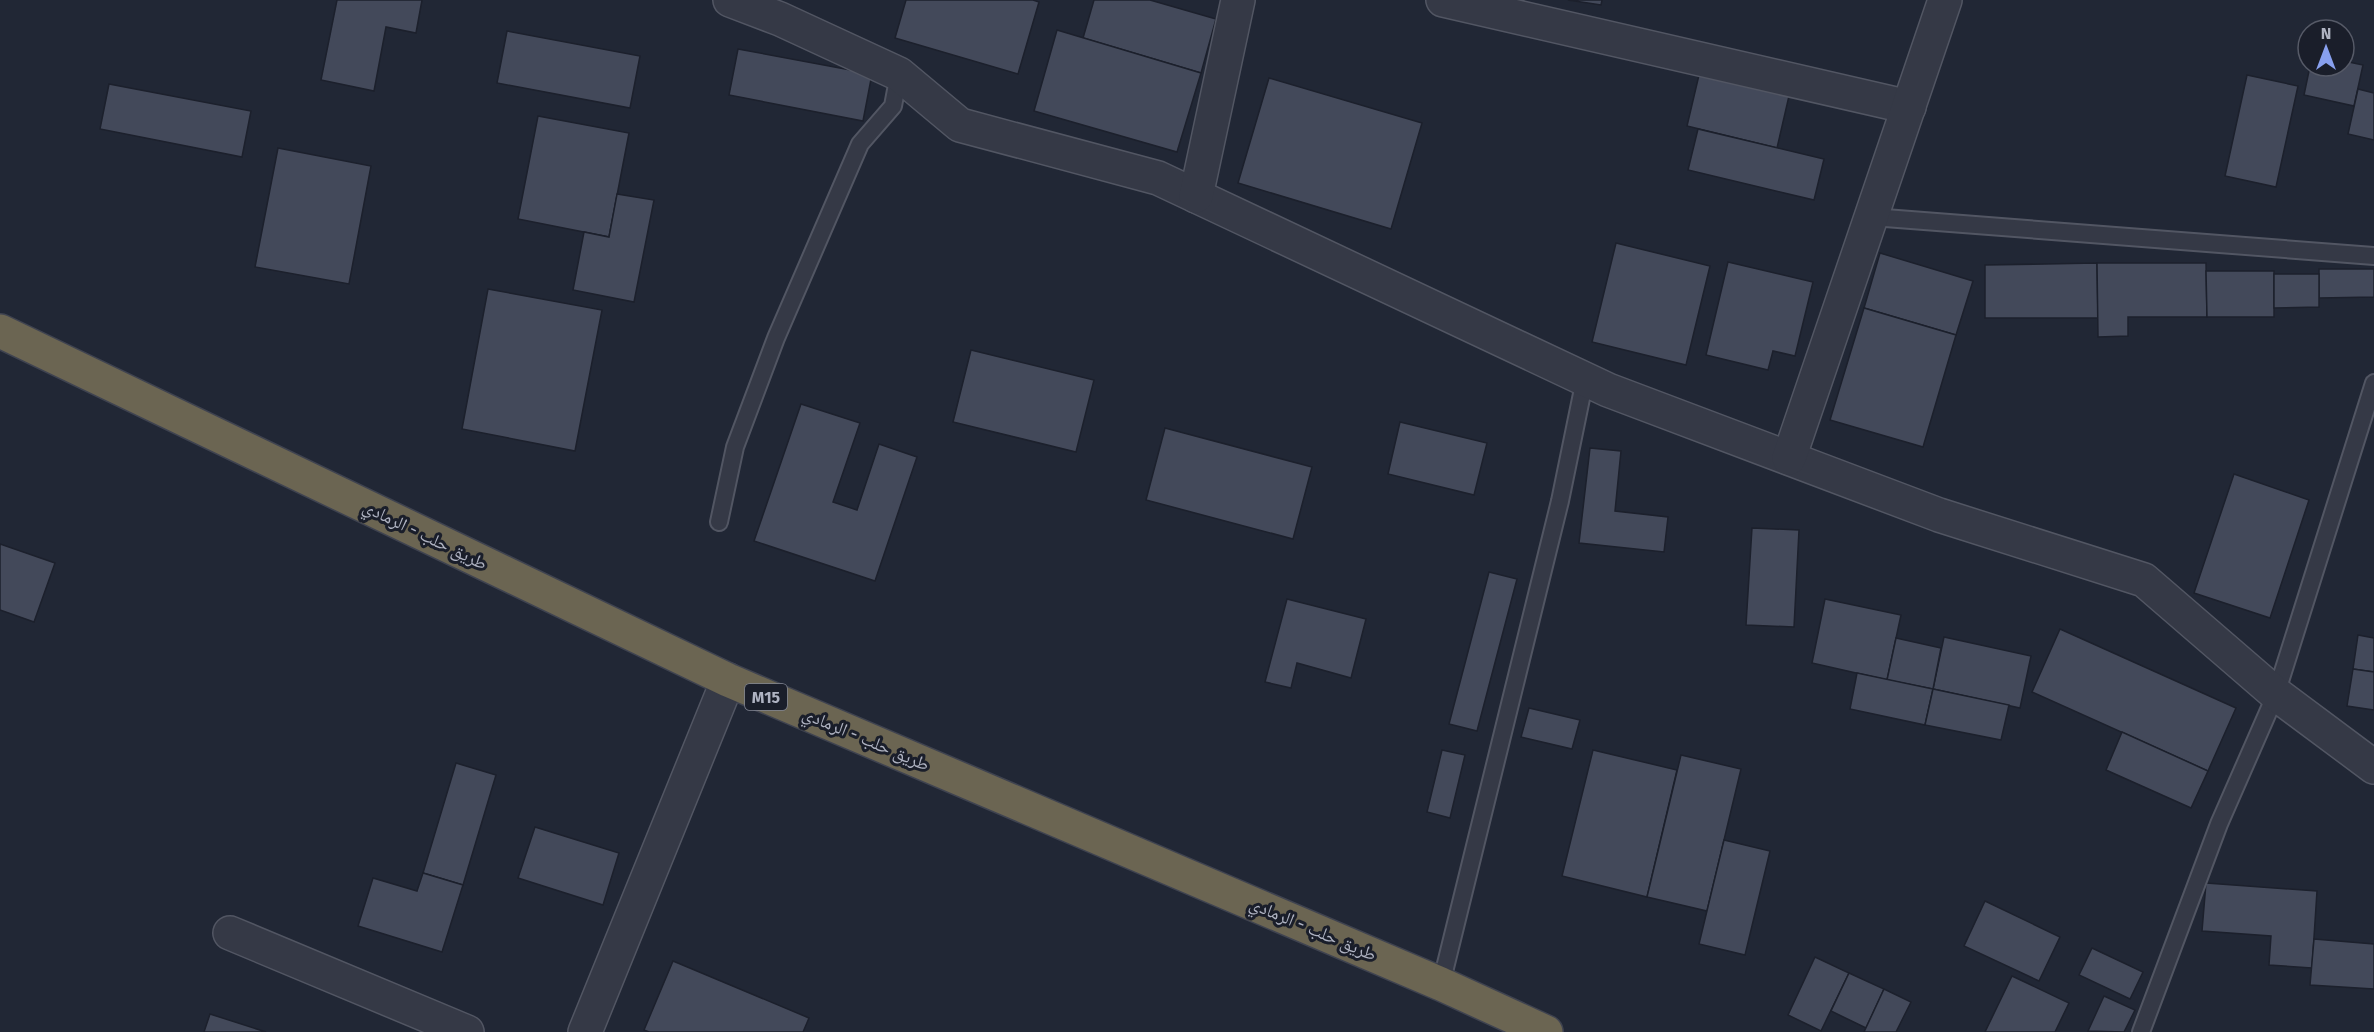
<svg xmlns="http://www.w3.org/2000/svg" width="2374" height="1032" viewBox="0 0 2374 1032" font-family="'Fira Sans','Noto Naskh Arabic',sans-serif">
  <style>
    .building { fill: #43495a; stroke: #1c202c; stroke-width: 1.5 }
    .lines { fill: none; stroke-linecap: round; stroke-linejoin: round }
    .lane-casing { stroke: #525663; stroke-width: 20 }
    .street-casing { stroke: #525663; stroke-width: 36 }
    .highway-casing { stroke: #3f4350; stroke-width: 36 }
    .lane { stroke: #353946; stroke-width: 16 }
    .street { stroke: #353946; stroke-width: 33 }
    .highway { stroke: #6b6552; stroke-width: 33 }
    .labels { text-anchor: middle; stroke-width: 6; stroke-linejoin: round; paint-order: stroke }
    .shield { fill: #1a1e2a; stroke: #828694; stroke-width: 1.5 }
    .shield-label { font-size: 16px; font-weight: bold; fill: #afb3c2 }
    .street-label { font-size: 18px; fill: #afb3c2; stroke: #1a1e2a }
  </style>
  <rect width="100%" height="100%" fill="#212735"/>
  <g class="building">
    <path d="M337,0H422L416,33L386,27L374,91L321,80Z"/>
    <path d="M906,0H1033L1039,2L1018,74L895,38Z"/>
    <path d="M1094,0H1150L1216,19L1201,73L1083,38Z"/>
    <path d="M1568,0H1602L1601,5Z"/>
    <path d="M1057,30L1201,73L1177,152L1034,111Z"/>
    <path d="M507,31L640,56L630,108L497,83Z"/>
    <path d="M738,49L872,74L863,121L729,95Z"/>
    <path d="M2344,61L2363,65L2354,106L2304,95L2310,66H2344Z"/>
    <path d="M1699,75L1789,96L1777,148L1687,126Z"/>
    <path d="M2247,75L2298,86L2276,187L2225,176Z"/>
    <path d="M1269,78L1422,123L1391,229L1238,183Z"/>
    <path d="M109,84L251,111L242,157L100,129Z"/>
    <path d="M2358,89L2374,93V140L2348,134Z"/>
    <path d="M538,116L629,133L609,237L518,219Z"/>
    <path d="M1698,129L1824,159L1814,200L1688,170Z"/>
    <path d="M278,148L371,166L349,284L255,267Z"/>
    <path d="M617,194L654,200L634,302L573,290L584,232L609,237Z"/>
    <path d="M1616,243L1710,266L1686,365L1592,342Z"/>
    <path d="M1880,253L1973,281L1956,335L1864,308Z"/>
    <path d="M1728,262L1813,282L1795,356L1773,351L1768,370L1706,355Z"/>
    <path d="M2097,263L2098,318H1985V265Z"/>
    <path d="M2097,263H2206L2207,317H2128V336L2098,337Z"/>
    <path d="M2319,269H2374V297L2319,298Z"/>
    <path d="M2206,271H2274V317H2207Z"/>
    <path d="M2274,274H2319V307L2274,308Z"/>
    <path d="M488,289L602,310L575,451L462,429Z"/>
    <path d="M1864,308L1956,335L1923,447L1830,420Z"/>
    <path d="M971,350L1094,380L1076,452L953,422Z"/>
    <path d="M801,404L860,423L833,502L857,510L879,444L917,457L875,581L754,541Z"/>
    <path d="M1400,422L1487,443L1474,495L1388,474Z"/>
    <path d="M1165,428L1312,467L1293,539L1146,500Z"/>
    <path d="M1590,448L1621,451L1615,511L1668,517L1664,552L1579,543Z"/>
    <path d="M2234,474L2309,500L2270,618L2194,593Z"/>
    <path d="M1752,528L1799,530L1794,627L1746,625Z"/>
    <path d="M0,544L55,563L34,622L0,610Z"/>
    <path d="M1489,572L1517,579L1477,731L1449,724Z"/>
    <path d="M1287,599L1366,619L1351,678L1297,663L1291,688L1265,682Z"/>
    <path d="M1825,599L1901,615L1887,680L1812,663Z"/>
    <path d="M2060,629L2236,708L2208,771L2032,692Z"/>
    <path d="M2358,635L2374,638V672L2353,669Z"/>
    <path d="M1944,637L2031,656L2020,708L1933,689Z"/>
    <path d="M1896,638L1941,648L1933,689L1887,680Z"/>
    <path d="M2353,669L2374,672V710L2347,706Z"/>
    <path d="M1857,673L1933,689L1925,725L1850,709Z"/>
    <path d="M1933,689L2009,705L2001,740L1925,725Z"/>
    <path d="M1529,708L1580,720L1572,749L1521,737Z"/>
    <path d="M2122,732L2208,771L2191,808L2106,770Z"/>
    <path d="M1442,750L1465,755L1450,818L1427,812Z"/>
    <path d="M1593,750L1677,770L1647,897L1562,876Z"/>
    <path d="M1681,755L1741,769L1707,911L1647,897Z"/>
    <path d="M456,763L496,775L463,885L423,873Z"/>
    <path d="M535,827L619,853L603,905L518,878Z"/>
    <path d="M1724,840L1770,851L1745,955L1699,944Z"/>
    <path d="M423,873L463,885L442,952L358,926L373,878L417,891Z"/>
    <path d="M2206,883L2317,891L2312,968L2269,965L2271,936L2202,931Z"/>
    <path d="M1985,901L2060,937L2039,981L1964,946Z"/>
    <path d="M2314,939L2374,944V989L2310,985Z"/>
    <path d="M2092,948L2143,972L2130,999L2079,975Z"/>
    <path d="M1815,957L1849,973L1821,1031L1788,1015Z"/>
    <path d="M673,961L809,1018L803,1032H649L644,1030Z"/>
    <path d="M1849,973L1884,989L1866,1028L1831,1011Z"/>
    <path d="M2012,976L2069,1003L2055,1032H1985Z"/>
    <path d="M1884,989L1911,1002L1896,1032H1864Z"/>
    <path d="M2104,996L2135,1010L2124,1032L2088,1031Z"/>
    <path d="M210,1014L266,1032H204Z"/>
  </g>
  <g class="lines">
    <g class="lane-casing">
      <g id="lane">
        <path d="M1872,217L2374,256"/>
        <path d="M719,522L735,447L776,338L860,144L893,106L899,74"/>
        <path d="M1441,984L1560,501L1585,379"/>
        <path d="M2141,1032L2219,824L2276,694L2374,383"/>
      </g>
    </g>
    <g class="street-casing">
      <g id="street">
        <path d="M730,0L780,19L899,74L960,125L1158,178L1608,390L1939,515L2144,580L2276,694L2374,767"/>
        <path d="M1443,0L1909,107"/>
        <path d="M1196,196L1238,0"/>
        <path d="M1789,458L1945,0"/>
        <path d="M230,933L467,1032"/>
        <path d="M585,1032L728,680"/>
      </g>
    </g>
    <g class="highway-casing">
      <path id="highway" d="M0,331L728,680L1441,984L1546,1032"/>
    </g>
    <use href="#lane" class="lane"/>
    <use href="#street" class="street"/>
    <use href="#highway" class="highway"/>
  </g>
  <g class="labels">
    <rect class="shield" x="745" y="684" width="42" height="26" rx="4.5"/>
    <g class="shield-label">
      <text x="766" y="703">M15</text>
    </g>
    <g class="street-label">
      <text transform="translate(425 535) rotate(26)" y="6">طريق حلب - الرمادي</text>
      <text transform="translate(866 739) rotate(23)" y="6">طريق حلب - الرمادي</text>
      <text transform="translate(1313 929) rotate(23)" y="6">طريق حلب - الرمادي</text>
    </g>
  </g>
  <g transform="translate(2326 48)"><circle r="28" fill="#1a1e2a" stroke="#565a67" stroke-width="1.5"/>
  <path d="M0-4.5L10 22L0 15L-10 22Z" fill="#88a0ee"/>
  <text y="-9" font-size="16" font-weight="bold" text-anchor="middle" fill="#afb3c2">N</text>
  </g>
</svg>
